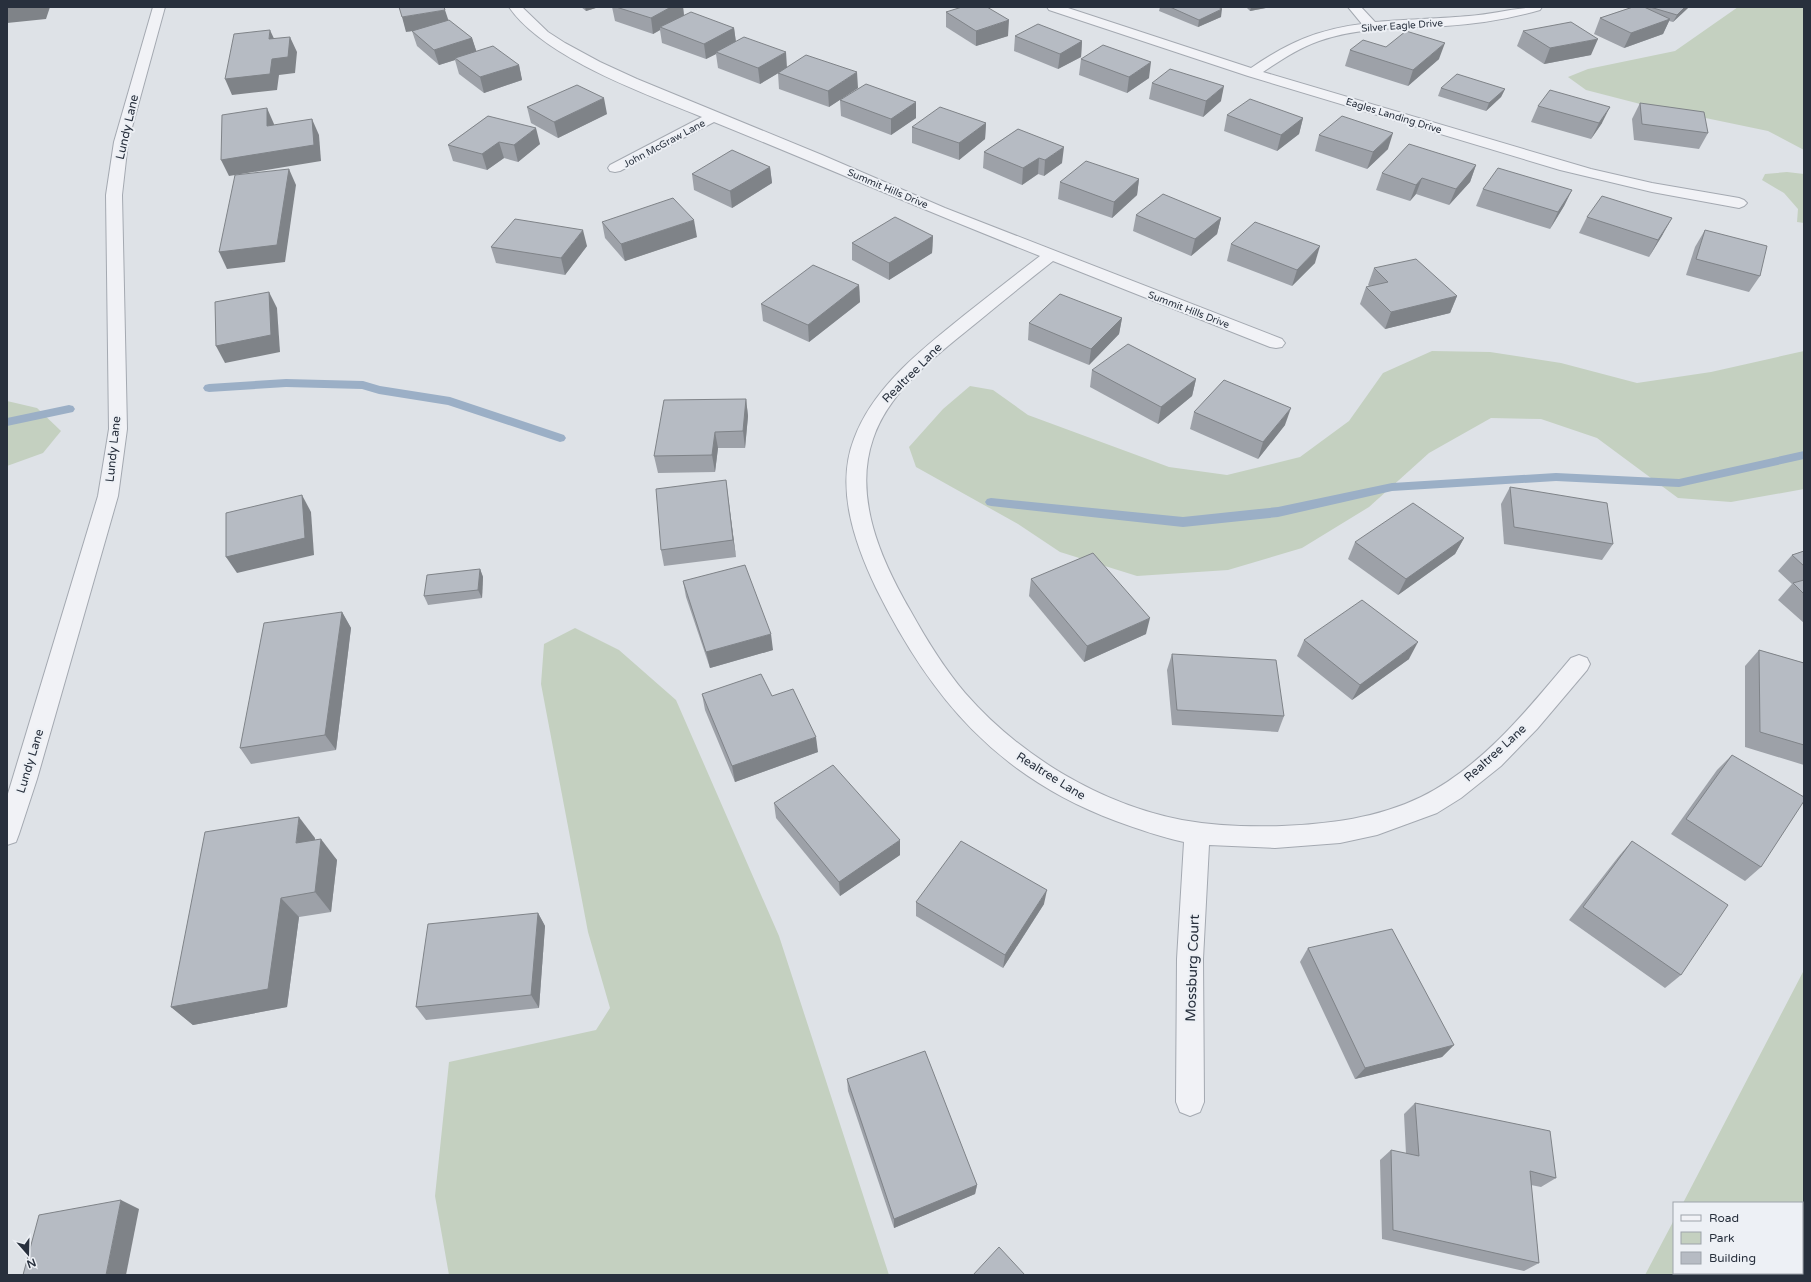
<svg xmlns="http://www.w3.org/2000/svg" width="1811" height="1282" viewBox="0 0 1811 1282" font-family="'Varela Round',sans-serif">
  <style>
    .green { fill: #c4d0c0 }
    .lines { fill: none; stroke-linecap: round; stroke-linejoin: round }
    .stream { fill: #9bafc6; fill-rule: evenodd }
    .minor-casing { stroke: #a4a9b1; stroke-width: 2 }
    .minor { fill: #f1f2f6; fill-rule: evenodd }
    .wall { fill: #9da1a8 }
    .shaded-wall { fill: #7f8388 }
    .building { fill: #b6bbc3; stroke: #7f8388 }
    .labels { text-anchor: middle; stroke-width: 4; stroke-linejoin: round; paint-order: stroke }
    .far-street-label { font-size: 10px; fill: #28303d; stroke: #edf0f5 }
    .street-label { font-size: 12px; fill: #28303d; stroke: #edf0f5 }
    .near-street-label { font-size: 14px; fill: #28303d; stroke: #edf0f5 }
  </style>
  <rect width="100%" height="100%" fill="#dee2e7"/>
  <g class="green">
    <path d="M1738,7H1804V150L1768,131L1648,106L1586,90L1568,77L1588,69L1675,51Z"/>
    <path d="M1787,172L1804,174V223L1797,222L1798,209L1784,193L1762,180L1765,174Z"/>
    <path d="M1432,351L1490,352L1561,363L1637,383L1711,372L1804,351V489L1731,502L1678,498L1597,438L1541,419L1491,418L1429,453L1369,507L1302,548L1228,570L1137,576L1060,552L1018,524L916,467L909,447L943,409L970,386L993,390L1028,415L1169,467L1227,475L1300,457L1349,421L1383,373Z"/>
    <path d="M7,401L37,408L61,431L43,453L7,466Z"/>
    <path d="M575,628L619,650L676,700L779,936L889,1275H449L435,1196L449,1062L596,1030L610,1008L588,932L541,684L544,644Z"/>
    <path d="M1804,970V1275H1645L1674,1220V1273H1802V1203H1683Z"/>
  </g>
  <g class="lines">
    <g class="stream">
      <path d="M286,379L363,381L380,386L450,397L564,435L566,438L564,441L560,442L448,405L379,394L362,389L286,387L209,392L205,391L203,388L205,385L209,384Z"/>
      <path d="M69,405L73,406L75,409L73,412L7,426V418Z"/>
      <path d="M1804,451V459L1679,487L1556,481L1392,491L1278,517L1183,527L991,506L987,505L985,502L987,499L991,498L1183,517L1278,507L1392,483L1556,473L1679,479Z"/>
    </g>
    <g class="minor-casing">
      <g id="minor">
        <path d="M153,7H165L128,142L122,195L127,429L118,496L37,779L19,834L16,842L7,845V797L98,496L109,429L106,195L114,142Z"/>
        <path d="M509,7H522L548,32L565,43L600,62L637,79L822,155L945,208L1282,339L1285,343L1282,347L1276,348L1270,347L1053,261C1029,280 1004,300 980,320C941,352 890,388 873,439C853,497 881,560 910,610C926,639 944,668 965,693C1020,756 1100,804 1182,820C1215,826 1249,827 1282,826C1329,824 1378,818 1421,797C1482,767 1528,709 1571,658L1579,655L1587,658L1590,664L1587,670L1537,729L1501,766L1461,798L1437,813L1377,835L1340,843L1275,848L1209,845L1203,959L1204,1102L1200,1112L1190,1116L1180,1112L1176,1102L1177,959L1184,842C1161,837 1138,829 1116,821C998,777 931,699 876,588C855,544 835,488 854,439C874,385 924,348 967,313C991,294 1015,275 1040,256C930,213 823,166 714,122L620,171L615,172L610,171L608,168L610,165L702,117C646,94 544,58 509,7Z"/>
        <path d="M1047,7H1065L1251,68C1287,43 1319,29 1362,24L1348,7H1361L1375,22C1406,19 1438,19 1469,16C1494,14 1518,7 1542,7L1540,10C1509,19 1478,24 1445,26C1403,28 1359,27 1319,41C1299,48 1281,60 1263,72L1591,169L1652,183L1739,198L1744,200L1747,203L1744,206L1739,208L1652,192L1560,170L1248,76L1049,10Z"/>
      </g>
    </g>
    <use href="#minor" class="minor"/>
  </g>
  <g class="wall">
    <path d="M581,7H599L586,11Z"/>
    <path d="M612,7H683L684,15L734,28L736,42L787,67L858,88L829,107L779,89L778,73L760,84L718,68L716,54L706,59L662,43L660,30L653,34L615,21Z"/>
    <path d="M1160,7H1218L1221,17L1198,27L1159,11Z"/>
    <path d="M1246,7H1271L1250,11Z"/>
    <path d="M1633,7H1689L1673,22L1669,21L1663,34L1624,48L1594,34L1600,18Z"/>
    <path d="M946,12L1008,36L976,46L946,27Z"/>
    <path d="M448,20L472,38L476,51L519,65L522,80L484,93L459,74L455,60L439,65L417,46L412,31L406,32Z"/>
    <path d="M1523,31L1591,55L1544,64L1517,46Z"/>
    <path d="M1015,36L1082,41L1081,57L1058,69L1014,51Z"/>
    <path d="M1350,50L1439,59L1408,86L1345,66Z"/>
    <path d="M1081,59L1149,78L1127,93L1079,75Z"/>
    <path d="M1152,83L1221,101L1203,117L1149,99Z"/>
    <path d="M1441,88L1505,89L1501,97L1486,111L1438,96Z"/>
    <path d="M840,100L916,118L891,135L841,116Z"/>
    <path d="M1640,103L1708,133L1699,149L1634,140L1632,119Z"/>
    <path d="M1538,106L1602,123L1591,139L1531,122Z"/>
    <path d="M527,107L607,114L558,138L531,123Z"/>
    <path d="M1227,115L1303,118L1299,134L1277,151L1224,131Z"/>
    <path d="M488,116L540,144L518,162L504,158L487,170L453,161L448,145Z"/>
    <path d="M986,123L985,139L959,160L912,143V127Z"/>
    <path d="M1018,129L1062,163L1044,176L1038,174L1022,185L983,168L984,152Z"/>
    <path d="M1319,135L1388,149L1367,169L1315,151Z"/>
    <path d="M1476,165L1470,182L1449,205L1416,194L1410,201L1376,190L1382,173Z"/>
    <path d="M770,167L772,183L732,208L694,190L692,174Z"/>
    <path d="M1139,179L1137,195L1112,218L1058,199L1060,182Z"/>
    <path d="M1483,189L1572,190L1564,206L1550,229L1476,206Z"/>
    <path d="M1136,215L1221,218L1217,234L1191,256L1133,231Z"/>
    <path d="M1587,217L1663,234L1649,257L1579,233Z"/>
    <path d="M602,222L697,237L625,261L605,238Z"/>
    <path d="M1705,230L1760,276L1749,292L1686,275L1695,247Z"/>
    <path d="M933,236L932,253L889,280L852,260V243Z"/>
    <path d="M1231,244L1315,263L1292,286L1227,261Z"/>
    <path d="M587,246L565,275L496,263L491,247Z"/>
    <path d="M1374,268L1457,296L1450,313L1385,329L1360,304L1366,287L1369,286L1368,285Z"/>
    <path d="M859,285L860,302L809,342L763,321L761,304Z"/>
    <path d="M1122,318L1119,334L1089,365L1028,340L1029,323Z"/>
    <path d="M1092,370L1196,379L1192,396L1158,424L1090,387Z"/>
    <path d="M746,399L748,416L745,448H718L715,472L658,473L654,456Z"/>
    <path d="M1194,412L1285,425L1258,459L1190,429Z"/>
    <path d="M726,480L736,557L664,566L661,550Z"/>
    <path d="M1510,487L1613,544L1602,560L1504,544L1501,504Z"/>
    <path d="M1464,538L1455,554L1398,595L1348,559L1355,542Z"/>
    <path d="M1804,551V623L1778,600L1792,584L1778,571L1792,555Z"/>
    <path d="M480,569L483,577L482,598L428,605L424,596Z"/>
    <path d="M1031,579L1146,634L1084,662L1029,596Z"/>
    <path d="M683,581L773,650L710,668L686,597Z"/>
    <path d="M342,612L351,628L336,750L251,764L240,748Z"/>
    <path d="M1304,640L1409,659L1352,700L1297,656Z"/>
    <path d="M1759,650L1804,663V765L1745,747V666Z"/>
    <path d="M1172,654L1284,716L1278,732L1172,725L1167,670Z"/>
    <path d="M702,694L772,696L818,752L735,782L705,710Z"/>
    <path d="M1732,755L1761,867L1745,881L1671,834L1717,770Z"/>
    <path d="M774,803L900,855L840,896L776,818Z"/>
    <path d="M315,838V840L337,860L331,912L299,917L287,1007L193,1025L171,1007Z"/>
    <path d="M1632,841L1681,975L1665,988L1569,920L1619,856Z"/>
    <path d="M916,902L1044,904L1003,968L916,916Z"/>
    <path d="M538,913L545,926L539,1008L426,1020L416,1007Z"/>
    <path d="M1308,948L1454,1045L1442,1057L1355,1079L1300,962Z"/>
    <path d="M847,1079L977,1185L975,1194L894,1228L848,1091Z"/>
    <path d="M1415,1103L1556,1178L1541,1187L1531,1185L1539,1263L1524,1271L1382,1239L1380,1160L1391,1150L1406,1154L1404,1114Z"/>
  </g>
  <g class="shaded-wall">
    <path d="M7,7H50L46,19L7,23Z"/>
    <path d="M585,7H599L586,11Z"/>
    <path d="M671,7H683L684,16L660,27V30L653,34L651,18Z"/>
    <path d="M1251,7H1271L1250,11Z"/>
    <path d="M1685,7H1689L1673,22L1677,15Z"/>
    <path d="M1222,9L1221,17L1198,27L1199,20Z"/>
    <path d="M445,10L450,25L406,32L402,17Z"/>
    <path d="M1670,19L1663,34L1624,48L1631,33Z"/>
    <path d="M1009,20L1008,36L976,46V31Z"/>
    <path d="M734,28L736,43L716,52V54L706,59L704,44Z"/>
    <path d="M270,30L277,45L269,39Z"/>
    <path d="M290,37L297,52L295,73L279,75L277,90L232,95L225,79L272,59Z"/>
    <path d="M472,38L477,53L455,58V60L439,65L434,50Z"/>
    <path d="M1598,39L1591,55L1544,64L1550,48Z"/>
    <path d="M1082,41L1081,57L1058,69L1060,54Z"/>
    <path d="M1445,43L1439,59L1408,86L1413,70Z"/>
    <path d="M786,52L787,68L760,84L758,68Z"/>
    <path d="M1151,62L1149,78L1127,93L1129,77Z"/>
    <path d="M519,65L522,80L484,93L480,77Z"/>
    <path d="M857,72L858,88L829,107L828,91Z"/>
    <path d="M1224,86L1221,101L1203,117L1206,101Z"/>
    <path d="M1505,89L1501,97L1486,111L1489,103Z"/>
    <path d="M604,98L607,114L558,138L554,122Z"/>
    <path d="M916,102V118L891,135V119Z"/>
    <path d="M1610,107L1602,123L1591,139L1599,123Z"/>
    <path d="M267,108L274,124V142L267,126Z"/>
    <path d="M1303,118L1299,134L1277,151L1281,135Z"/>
    <path d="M312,119L319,135L321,161L229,176L221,160Z"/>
    <path d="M986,123L985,139L959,160V143Z"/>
    <path d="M536,128L540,144L518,162L514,145Z"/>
    <path d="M1393,133L1388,149L1367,169L1373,152Z"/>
    <path d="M499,142L504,158L487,170L482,154Z"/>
    <path d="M1064,147L1062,163L1044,176L1045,160Z"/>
    <path d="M1039,158L1038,174L1022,185L1023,168Z"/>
    <path d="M1476,165L1470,182L1449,205L1456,189Z"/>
    <path d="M770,167L772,183L732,208L730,191Z"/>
    <path d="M289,169L296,185L285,262L227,269L219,252Z"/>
    <path d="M1422,178L1416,194L1410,201L1416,185Z"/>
    <path d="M1139,179L1137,195L1112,218L1114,202Z"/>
    <path d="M1572,190L1564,206L1550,229L1558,212Z"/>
    <path d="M1221,218L1217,234L1191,256L1195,239Z"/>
    <path d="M1672,218L1663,234L1649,257L1658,240Z"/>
    <path d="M694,220L697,237L625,261L621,244Z"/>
    <path d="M583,230L587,246L565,275L561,258Z"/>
    <path d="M933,236L932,253L889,280V263Z"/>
    <path d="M1320,246L1315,263L1292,286L1297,270Z"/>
    <path d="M859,285L860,302L809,342L808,325Z"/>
    <path d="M269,292L277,308L280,352L225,363L216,346Z"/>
    <path d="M1457,296L1450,313L1385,329L1391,312Z"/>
    <path d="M1122,318L1119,334L1089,365L1091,349Z"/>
    <path d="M1196,379L1192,396L1158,424L1161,407Z"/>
    <path d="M746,399L748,416L745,448L743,431Z"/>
    <path d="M1291,408L1285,425L1258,459L1263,442Z"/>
    <path d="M715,432L718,448L715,472L712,455Z"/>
    <path d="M726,480L728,497L736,557L733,540Z"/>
    <path d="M302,495L311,512L314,555L237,573L226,557Z"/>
    <path d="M1464,538L1455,554L1398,595L1406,579Z"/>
    <path d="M480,569L483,577L482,598L478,590Z"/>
    <path d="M342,612L351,628L336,750L325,735Z"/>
    <path d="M1150,618L1146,634L1084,662L1087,646Z"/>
    <path d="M771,634L773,650L710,668L706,652Z"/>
    <path d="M1418,642L1409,659L1352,700L1360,685Z"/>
    <path d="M816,737L818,752L735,782L732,766Z"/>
    <path d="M299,817L315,838L312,864L296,843Z"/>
    <path d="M321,839L337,860L331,912L315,892Z"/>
    <path d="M900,840V855L840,896L839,882Z"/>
    <path d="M1047,890L1044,904L1003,968L1005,955Z"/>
    <path d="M281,898L299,917L287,1007L193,1025L171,1007Z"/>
    <path d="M538,913L545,926L539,1008L531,995Z"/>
    <path d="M1454,1045L1442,1057L1355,1079L1365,1068Z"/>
    <path d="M977,1185L975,1194L894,1228V1219Z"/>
    <path d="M121,1200L139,1209L126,1275H106Z"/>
  </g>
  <g class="building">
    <path d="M399,7H444L445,10L402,17Z"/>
    <path d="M616,7H671L651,18Z"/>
    <path d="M962,7H987L1009,20L976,31L946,12Z"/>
    <path d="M1170,7H1218L1222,9L1199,20Z"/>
    <path d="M1633,7H1644L1670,19L1631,33L1600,18Z"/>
    <path d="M1650,7H1685L1677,15Z"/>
    <path d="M691,12L734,28L704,44L660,27Z"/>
    <path d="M449,20L472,38L434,50L412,31Z"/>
    <path d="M1571,22L1598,39L1550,48L1523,31Z"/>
    <path d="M1038,24L1082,41L1060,54L1015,36Z"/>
    <path d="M270,30L269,39L290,37L288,57L272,59L270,74L225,79L234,34Z"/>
    <path d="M1406,31L1445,43L1413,70L1350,50L1363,40L1386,47Z"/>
    <path d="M744,37L786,52L758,68L716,52Z"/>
    <path d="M1103,45L1151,62L1129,77L1081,59Z"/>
    <path d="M493,46L519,65L480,77L455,58Z"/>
    <path d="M806,55L857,72L828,91L778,73Z"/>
    <path d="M1170,69L1224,86L1206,101L1152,83Z"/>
    <path d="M1457,74L1505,89L1489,103L1441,88Z"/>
    <path d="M866,84L916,102L891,119L840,100Z"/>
    <path d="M577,85L604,98L554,122L527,107Z"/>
    <path d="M1550,90L1610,107L1599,123L1538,106Z"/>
    <path d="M1250,99L1303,118L1281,135L1227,115Z"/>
    <path d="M1640,103L1704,112L1708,133L1642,124Z"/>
    <path d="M940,107L986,123L959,143L912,127Z"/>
    <path d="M267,108V126L312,119L314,145L221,160L222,115Z"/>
    <path d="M488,116L536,128L514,145L499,142L482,154L448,145Z"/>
    <path d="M1342,116L1393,133L1373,152L1319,135Z"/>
    <path d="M1018,129L1064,147L1045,160L1039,158L1023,168L984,152Z"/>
    <path d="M1409,144L1476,165L1456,189L1422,178L1416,185L1382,173Z"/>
    <path d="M732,150L770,167L730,191L692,174Z"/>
    <path d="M1086,161L1139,179L1114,202L1060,182Z"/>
    <path d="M1498,168L1572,190L1558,212L1483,189Z"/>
    <path d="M289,169L277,245L219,252L235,175Z"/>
    <path d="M1163,194L1221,218L1195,239L1136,215Z"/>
    <path d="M1602,196L1672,218L1658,240L1587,217Z"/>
    <path d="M673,198L694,220L621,244L602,222Z"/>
    <path d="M895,217L933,236L889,263L852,243Z"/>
    <path d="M515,219L583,230L561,258L491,247Z"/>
    <path d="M1255,222L1320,246L1297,270L1231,244Z"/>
    <path d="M1705,230L1767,246L1760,276L1696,259Z"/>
    <path d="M1416,259L1457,296L1391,312L1366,287L1388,282L1374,268Z"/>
    <path d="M813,265L859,285L808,325L761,304Z"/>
    <path d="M269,292L271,335L216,346L215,302Z"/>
    <path d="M1060,294L1122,318L1091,349L1029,323Z"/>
    <path d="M1128,344L1196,379L1161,407L1092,370Z"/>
    <path d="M1224,380L1291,408L1263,442L1194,412Z"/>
    <path d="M746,399L743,431L715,432L712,455L654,456L664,400Z"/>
    <path d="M726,480L733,540L661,550L656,489Z"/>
    <path d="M1510,487L1607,503L1613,544L1514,527Z"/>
    <path d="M302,495L305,538L226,557V513Z"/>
    <path d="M1413,503L1464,538L1406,579L1355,542Z"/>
    <path d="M1804,551V566L1792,555Z"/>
    <path d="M1093,553L1150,618L1087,646L1031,579Z"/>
    <path d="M745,565L771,634L706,652L683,581Z"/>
    <path d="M480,569L478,590L424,596L427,575Z"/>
    <path d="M1804,580V594L1793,583Z"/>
    <path d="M1362,600L1418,642L1360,685L1304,640Z"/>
    <path d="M342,612L325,735L240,748L264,623Z"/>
    <path d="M1759,650L1804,663V745L1760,732Z"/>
    <path d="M1172,654L1276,660L1284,716L1177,710Z"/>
    <path d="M761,674L772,696L793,689L816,737L732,766L702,694Z"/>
    <path d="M1732,755L1804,797V801L1761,867L1686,819Z"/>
    <path d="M833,765L900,840L839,882L774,803Z"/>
    <path d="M299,817L296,843L321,839L315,892L281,898L268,989L171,1007L205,832Z"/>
    <path d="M961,841L1047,890L1005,955L916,902Z"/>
    <path d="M1632,841L1728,905L1681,975L1583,907Z"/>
    <path d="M538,913L531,995L416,1007L428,924Z"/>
    <path d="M1392,929L1454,1045L1365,1068L1308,948Z"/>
    <path d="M925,1051L977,1185L894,1219L847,1079Z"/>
    <path d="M1415,1103L1550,1131L1556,1178L1530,1171L1539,1263L1393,1230L1391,1150L1419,1156Z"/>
    <path d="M121,1200L106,1275H23L39,1215Z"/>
    <path d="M999,1247L1025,1275H973Z"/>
  </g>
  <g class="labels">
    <g class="far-street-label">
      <text transform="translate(1402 25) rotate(-4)" y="4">Silver Eagle Drive</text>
      <text transform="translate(1394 115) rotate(17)" y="4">Eagles Landing Drive</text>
      <text transform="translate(664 143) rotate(-28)" y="4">John McGraw Lane</text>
      <text transform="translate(888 188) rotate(23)" y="4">Summit Hills Drive</text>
      <text transform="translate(1189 309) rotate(21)" y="4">Summit Hills Drive</text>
    </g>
    <g class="street-label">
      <text transform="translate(127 127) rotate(-77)" y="4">Lundy Lane</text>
      <text transform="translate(912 373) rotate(-45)" y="4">Realtree Lane</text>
      <text transform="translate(113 449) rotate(-84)" y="4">Lundy Lane</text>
      <text transform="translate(1495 753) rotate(-42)" y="4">Realtree Lane</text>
      <text transform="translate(30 761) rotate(-73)" y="4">Lundy Lane</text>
      <text transform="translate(1051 776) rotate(32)" y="4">Realtree Lane</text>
    </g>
    <g class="near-street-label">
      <text transform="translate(1192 968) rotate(-88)" y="5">Mossburg Court</text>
    </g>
  </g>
  <rect width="1811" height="1282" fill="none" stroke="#28303d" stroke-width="16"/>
  <rect x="1673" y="1202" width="130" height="72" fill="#edf0f5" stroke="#9ea3ab"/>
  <rect x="1681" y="1215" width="20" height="6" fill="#f1f2f6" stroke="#9ea3ab"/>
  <text x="1709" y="1222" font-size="12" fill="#28303d">Road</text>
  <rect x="1681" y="1232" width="20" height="12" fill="#c4d0c0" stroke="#9ea3ab"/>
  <text x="1709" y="1242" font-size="12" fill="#28303d">Park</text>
  <rect x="1681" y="1252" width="20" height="12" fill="#b6bbc3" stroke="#9ea3ab"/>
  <text x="1709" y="1262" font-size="12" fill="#28303d">Building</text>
  <g transform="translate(28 1254) rotate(160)" stroke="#edf0f5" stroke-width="3" paint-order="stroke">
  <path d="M0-3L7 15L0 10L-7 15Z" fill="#28303d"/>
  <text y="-6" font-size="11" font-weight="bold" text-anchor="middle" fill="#28303d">N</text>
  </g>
</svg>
